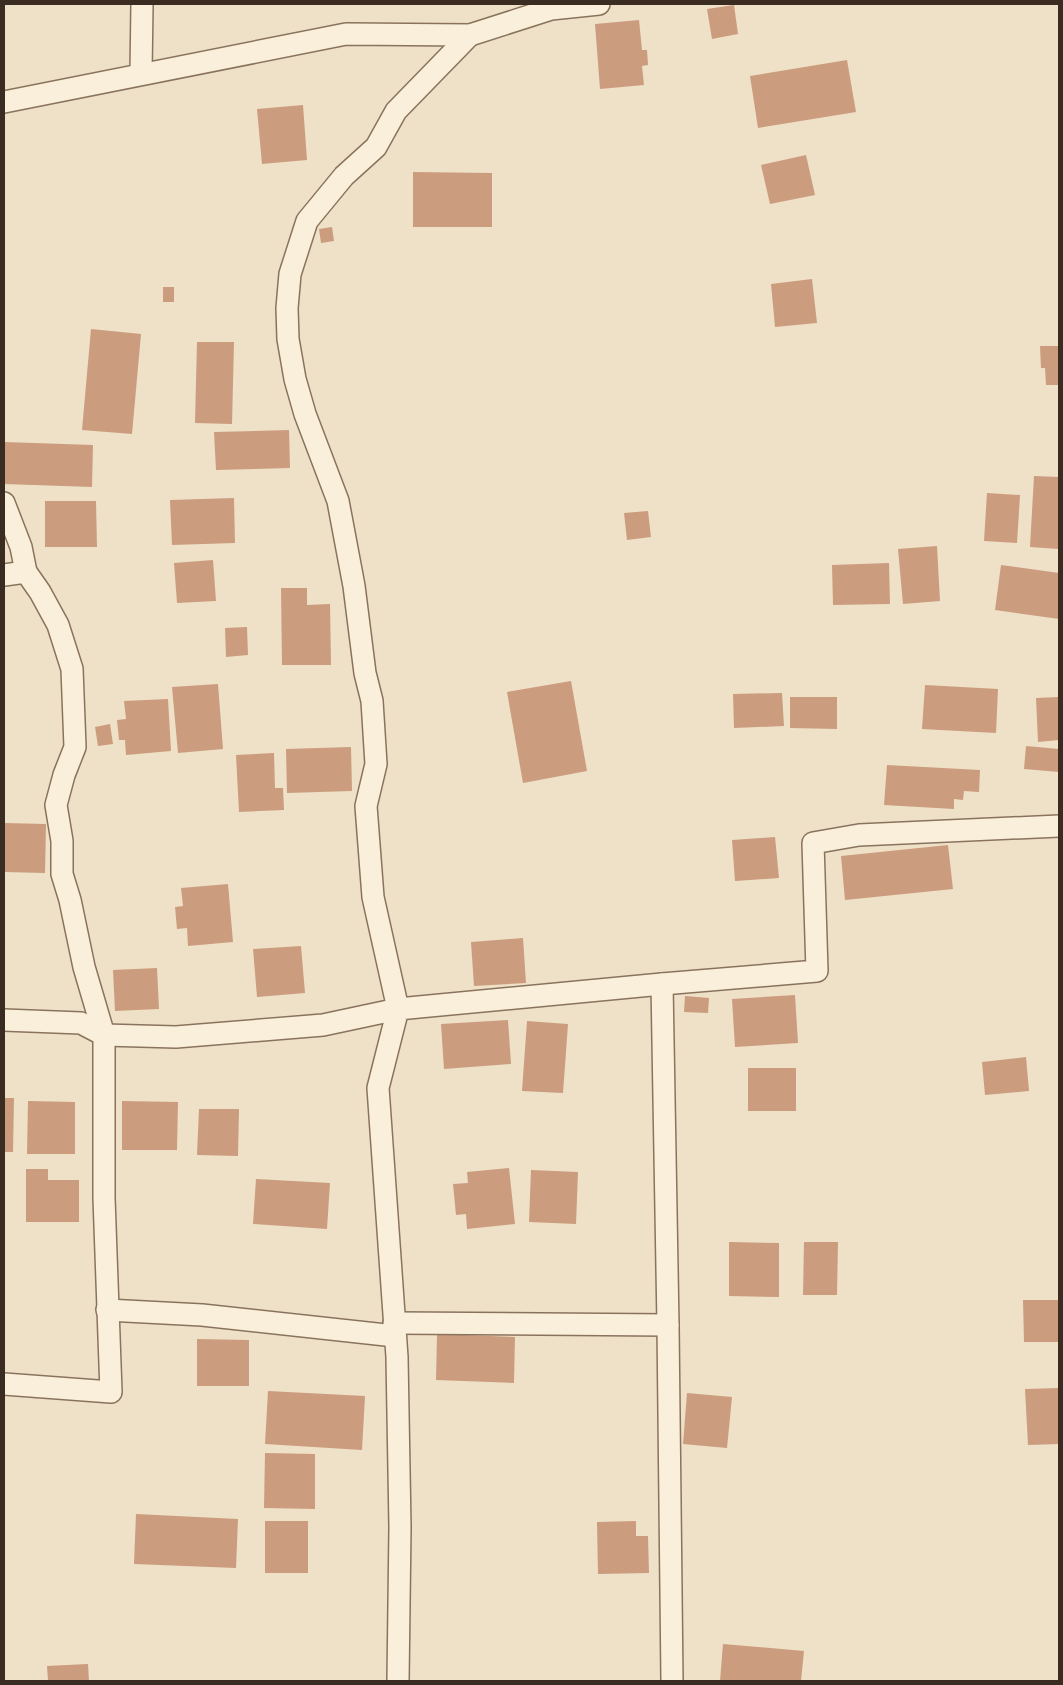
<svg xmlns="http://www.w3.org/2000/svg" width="1063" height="1685" viewBox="0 0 1063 1685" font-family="Lora,serif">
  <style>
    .building { fill: #cc9c7e }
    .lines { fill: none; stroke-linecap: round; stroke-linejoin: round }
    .street-casing { stroke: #8a735d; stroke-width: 24 }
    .street { stroke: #f9efdb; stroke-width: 21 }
  </style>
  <rect width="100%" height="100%" fill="#eee1c7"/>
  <g class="building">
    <path d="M734,5L738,34L712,39L707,9Z"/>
    <path d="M639,20L642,50H647L648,65L642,66L644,85L600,89L595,24Z"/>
    <path d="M847,60L856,112L758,128L750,76Z"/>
    <path d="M303,105L307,160L262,164L257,109Z"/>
    <path d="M806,155L815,195L770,204L761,165Z"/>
    <path d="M413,172L492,173V227H413Z"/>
    <path d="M332,227L334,241L321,243L319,229Z"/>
    <path d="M812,279L817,323L775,327L771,284Z"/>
    <rect x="163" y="287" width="11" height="15"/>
    <path d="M91,329L141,334L132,434L82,430Z"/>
    <path d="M197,342H234L232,424L195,423Z"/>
    <path d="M1040,346H1059V385H1046L1045,368H1041Z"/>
    <path d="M289,430L290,468L216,470L214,432Z"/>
    <path d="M4,442L93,445L92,487L4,484Z"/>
    <path d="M1034,476L1059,477V549L1030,547Z"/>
    <path d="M987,493L1020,495L1017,543L984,541Z"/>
    <path d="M234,498L235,543L172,545L170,500Z"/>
    <path d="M45,501H96L97,547H45Z"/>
    <path d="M648,511L651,537L627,540L624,513Z"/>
    <path d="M937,546L940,601L903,604L898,549Z"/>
    <path d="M213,560L216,601L177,603L174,563Z"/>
    <path d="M889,563L890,604L833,605L832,565Z"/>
    <path d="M1001,565L1059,573V619L995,610Z"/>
    <path d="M281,588H307V605L330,604L331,665H282Z"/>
    <path d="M247,627L248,655L226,657L225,628Z"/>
    <path d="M571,681L587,771L523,783L507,692Z"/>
    <path d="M218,684L223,749L178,753L172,687Z"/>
    <path d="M925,685L998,689L996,733L922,729Z"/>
    <path d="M782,693L784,726L734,728L733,694Z"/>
    <path d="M790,697H837V729L790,728Z"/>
    <path d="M1059,697V740L1038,742L1036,698Z"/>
    <path d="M168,699L171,751L126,755L125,740H119L117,720L126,719L124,701Z"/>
    <path d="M110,724L113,744L98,746L95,727Z"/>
    <path d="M1026,746L1059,749V772L1024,769Z"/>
    <path d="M351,747L352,791L287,793L286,749Z"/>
    <path d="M274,753L275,788H283L284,810L239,812L236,755Z"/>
    <path d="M887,765L980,770L979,792L964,791L963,800L954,799V809L884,805Z"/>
    <path d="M4,823L46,824L45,873L4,872Z"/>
    <path d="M775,837L779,878L735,881L732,840Z"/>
    <path d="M948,845L953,889L845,900L841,856Z"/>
    <path d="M228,884L233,942L188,946L187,928L177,929L175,907L183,906L181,888Z"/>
    <path d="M523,938L526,983L474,986L471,942Z"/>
    <path d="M301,946L305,993L257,997L253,949Z"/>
    <path d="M157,968L159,1009L115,1011L113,970Z"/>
    <path d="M795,995L798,1043L735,1047L732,999Z"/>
    <path d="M685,996L709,998L708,1013L684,1012Z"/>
    <path d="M508,1020L511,1064L444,1069L441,1024Z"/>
    <path d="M527,1021L568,1024L563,1093L522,1091Z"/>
    <path d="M1026,1057L1029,1091L985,1095L982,1062Z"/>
    <rect x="748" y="1068" width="48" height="43"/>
    <path d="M4,1098H14L13,1152H4Z"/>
    <path d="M28,1101L75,1102V1154H27Z"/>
    <path d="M122,1101L178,1102L177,1150H122Z"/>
    <path d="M199,1109H239L238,1156L197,1155Z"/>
    <path d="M509,1168L515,1224L467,1229L466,1214L456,1215L453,1184L468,1183L467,1172Z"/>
    <path d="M26,1169H48V1180H79V1222H26Z"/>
    <path d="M531,1170L578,1172L576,1224L529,1222Z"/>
    <path d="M256,1179L330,1183L327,1229L253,1224Z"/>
    <path d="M729,1242L779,1243V1297L729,1296Z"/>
    <path d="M804,1242H838L837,1295H803Z"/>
    <path d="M1023,1300H1059V1342H1024Z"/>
    <path d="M437,1334L515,1337L514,1383L436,1380Z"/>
    <path d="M197,1339L249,1340V1386H197Z"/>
    <path d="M1059,1388V1444L1028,1445L1025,1389Z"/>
    <path d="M268,1391L365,1396L362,1450L265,1444Z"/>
    <path d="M687,1393L732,1397L727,1448L683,1444Z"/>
    <path d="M265,1453L315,1454V1509L264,1508Z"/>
    <path d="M136,1514L238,1519L236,1568L134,1564Z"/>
    <rect x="265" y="1521" width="43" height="52"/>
    <path d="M636,1521V1536H648L649,1573L598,1574L597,1522Z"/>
    <path d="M723,1644L804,1651L801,1681H720Z"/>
    <path d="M88,1664L89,1681H48L47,1666Z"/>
  </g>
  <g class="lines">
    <g class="street-casing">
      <g id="street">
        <path d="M141,73L142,4"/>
        <path d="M4,102L346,34L470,35L551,9L599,4"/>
        <path d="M4,503L21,547L26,572L40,592L58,625L72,669L75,747L64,775L56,805L62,841V874L70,900L84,967L104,1035L176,1037L323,1025L398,1009L373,897L366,806L376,764L372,701L365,673L354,586L338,501L305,414L295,379L288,339L287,308L290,274L307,221L344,176L376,147L396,111L470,35"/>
        <path d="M4,575L26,572"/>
        <path d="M4,1020L81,1023L104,1035V1198L111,1392L4,1384"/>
        <path d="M107,1310L202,1315L395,1336"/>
        <path d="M394,1323L668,1325L662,984"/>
        <path d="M668,1325L672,1681"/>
        <path d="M398,1681L400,1527L397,1357L378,1088L398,1009L662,984L817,971L813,843L859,835L1059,826"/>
      </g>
    </g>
    <use href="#street" class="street"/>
  </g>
  <rect width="1063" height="1685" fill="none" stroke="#3a2c20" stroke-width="10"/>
</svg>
